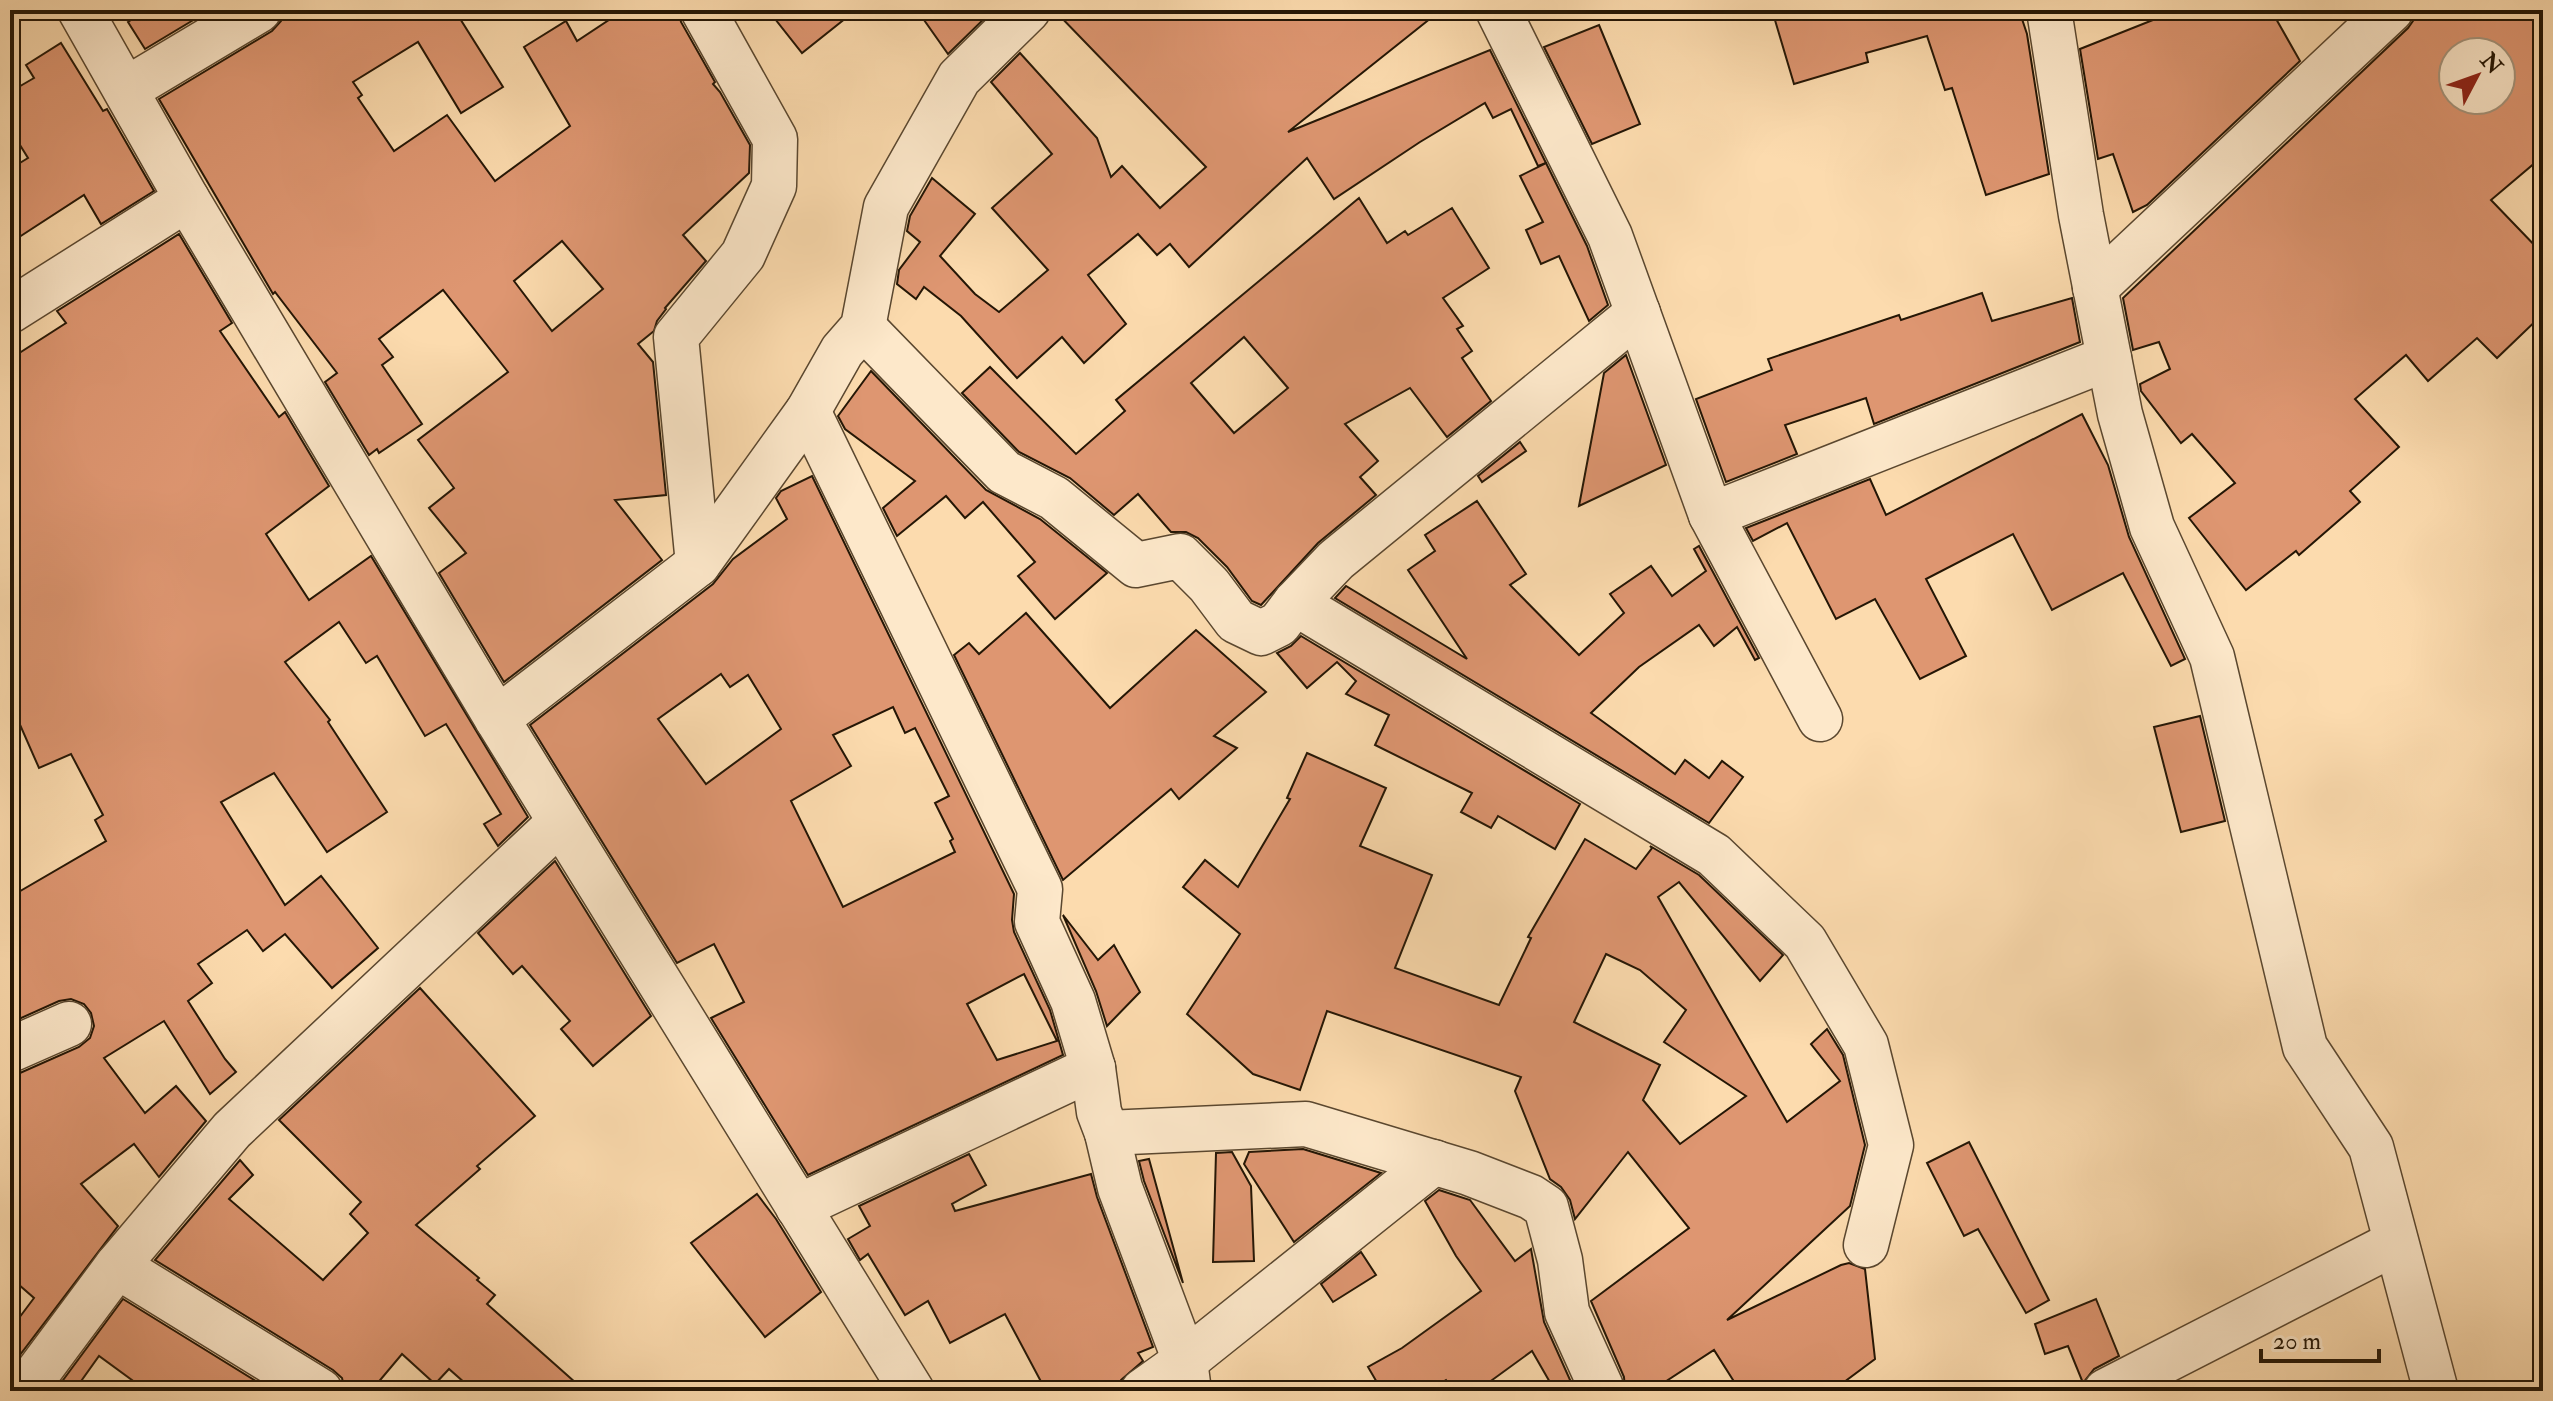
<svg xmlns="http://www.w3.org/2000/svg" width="2553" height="1401" viewBox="0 0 2553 1401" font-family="'IM FELL Double Pica',serif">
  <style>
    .building { fill: #de9671; stroke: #241605; stroke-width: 2; fill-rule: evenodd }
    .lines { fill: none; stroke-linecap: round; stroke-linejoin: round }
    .minor-casing { stroke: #5a472f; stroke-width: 47 }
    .minor { stroke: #fde8ca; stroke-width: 44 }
  </style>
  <rect width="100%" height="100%" fill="#fcdbae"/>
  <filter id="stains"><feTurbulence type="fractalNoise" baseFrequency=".0025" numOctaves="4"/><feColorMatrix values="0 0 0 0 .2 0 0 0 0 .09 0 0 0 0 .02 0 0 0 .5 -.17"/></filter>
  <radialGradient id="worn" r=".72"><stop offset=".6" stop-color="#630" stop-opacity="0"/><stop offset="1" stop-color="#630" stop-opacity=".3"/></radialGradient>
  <g class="building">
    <path d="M146,10H210L145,49L128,22Z"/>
    <path d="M284,10H470L459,17L503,87L461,113L418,42L353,82L362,95L358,98L394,151L447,115L495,181L570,126L524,47L566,21L577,41L624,10H678L681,22L715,82L713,84L720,92L750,145L749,173L683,235L706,261L665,308L666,309L657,321L654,331L638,344L653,362L666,495L615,500L662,560L504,682L439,573L466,553L429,508L454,488L418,440L508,372L443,290L379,339L393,357L382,365L422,424L379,453L377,449L369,455L325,382L337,373L275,292L273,294L159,99L272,31L281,21ZM562,241L603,289L552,331L514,281Z"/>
    <path d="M768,10H856L802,53Z"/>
    <path d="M917,10H986L984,13L987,16L948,54Z"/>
    <path d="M1054,10H1441L1288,132L1490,50L1546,163L1538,166L1511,109L1493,118L1485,103L1420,142L1334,199L1307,158L1189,267L1170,244L1157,255L1138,234L1088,275L1126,324L1084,363L1062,337L1017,378L961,316L924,287L916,299L897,284L899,270L920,242L907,231L910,216L932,178L975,214L940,256L975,294L999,312L1048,270L992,208L1052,154L991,82L1020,53L1097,138L1111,177L1122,166L1160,208L1206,167Z"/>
    <path d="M1772,10H2019L2027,34L2049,174L1986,195L1952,88L1945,90L1927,36L1866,53L1868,62L1794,84Z"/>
    <path d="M2178,10H2271L2300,61L2147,205L2133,212L2113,154L2098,159L2080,49Z"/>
    <path d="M2415,10H2537L2543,25V156L2491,200L2543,254V314L2497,358L2477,338L2428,381L2406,355L2355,399L2399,447L2350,491L2360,502L2299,555L2296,551L2246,590L2189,518L2235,483L2192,434L2181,443L2141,391L2140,384L2170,369L2159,342L2133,350L2123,298L2408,28L2415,18ZM2453,52H2501V100H2453Z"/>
    <path d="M1599,25L1640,124L1592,144L1544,47Z"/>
    <path d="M61,43L103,111L107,109L154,191L101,224L84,195L10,243V169L28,158L10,129V92L34,78L26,65Z"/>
    <path d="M1546,163L1587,246L1608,305L1589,321L1559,256L1541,264L1526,230L1543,222L1520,176Z"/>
    <path d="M1359,198L1387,243L1405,231L1408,235L1452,208L1489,268L1443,298L1463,326L1457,329L1472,351L1462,358L1491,401L1447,437L1410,388L1345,424L1378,461L1360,477L1376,495L1318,543L1261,605L1252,601L1227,567L1198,538L1186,532H1171L1138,494L1114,515L1070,478L1019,452L962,393L990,367L1076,454L1125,411L1116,400ZM1244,337L1288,388L1234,433L1191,383Z"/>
    <path d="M179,234L232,323L220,331L279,417L285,412L329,486L266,534L309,600L371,556L528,817L498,846L484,824L501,814L446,724L425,736L377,656L366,663L339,622L285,662L330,720L328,722L387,812L327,852L274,773L221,802L285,905L321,876L378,948L332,988L285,934L263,951L247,930L198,964L212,983L188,1001L225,1059L236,1072L210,1094L164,1021L104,1058L145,1113L176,1086L206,1121L159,1177L134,1144L81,1184L118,1226L10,1368V1330L34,1298L10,1277V1075L20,1073L79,1047L90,1038L94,1026L91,1013L84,1004L71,999L59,1001L10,1023V897L106,841L95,820L103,815L71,754L39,768L10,702V359L66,323L57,311Z"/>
    <path d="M1982,293L1992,321L2072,298L2080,342L1874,424L1866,398L1785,425L1797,454L1726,482L1696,399L1772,370L1768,359L1899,315L1901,320Z"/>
    <path d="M1626,355L1666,465L1579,506L1604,373Z"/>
    <path d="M871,371L986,490L1040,519L1107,573L1055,619L1018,576L1035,562L983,502L965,518L946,496L897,536L883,508L915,481L845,429L838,416Z"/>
    <path d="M2082,414L2108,465L2129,537L2185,659L2171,666L2123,573L2052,610L2013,534L1926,579L1966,656L1920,679L1875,599L1836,619L1787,523L1753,541L1746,528L1870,479L1886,515Z"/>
    <path d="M1520,442L1526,451L1482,482L1478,476Z"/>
    <path d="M812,476L1014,894L1012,920L1014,932L1050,1010L1063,1055L808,1175L711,1018L744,1002L714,944L677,963L530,725L713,584L733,559L787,519L776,498L781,491ZM721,674L730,687L748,675L781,729L706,784L658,719ZM893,707L905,733L915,728L949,796L935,803L953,839L950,841L955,852L843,907L791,801L851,766L833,735ZM1024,974L1057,1041L997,1060L967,1004Z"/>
    <path d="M1477,501L1526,574L1510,585L1579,655L1624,613L1610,594L1651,566L1672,596L1706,571L1694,549L1699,546L1759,658L1755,660L1737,627L1714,646L1699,625L1639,667L1591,713L1675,774L1685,760L1709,778L1722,761L1743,777L1709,823L1335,598L1346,586L1467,659L1408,570L1435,551L1425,535Z"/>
    <path d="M1026,613L1110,708L1196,630L1266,692L1214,736L1237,748L1179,799L1171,789L1063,880L954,655L969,643L979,654Z"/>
    <path d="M1301,636L1580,804L1555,849L1498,816L1491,828L1461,812L1472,793L1375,745L1389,715L1346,694L1356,681L1337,662L1307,688L1277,653L1291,646Z"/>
    <path d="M2200,716L2225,821L2181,832L2154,727Z"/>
    <path d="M1307,753L1386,788L1360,846L1432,875L1395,968L1499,1005L1531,938L1528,937L1585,839L1636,869L1652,848L1650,846L1699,875L1783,955L1760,981L1679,882L1658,897L1787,1122L1840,1081L1811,1044L1827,1029L1843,1055L1865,1145L1850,1206L1727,1320L1841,1265L1849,1263L1865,1269L1875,1359L1832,1391H1740L1714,1350L1651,1391H1625L1624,1377L1591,1301L1689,1228L1628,1152L1575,1219L1570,1200L1561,1187L1550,1179L1515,1091L1521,1077L1327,1011L1300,1090L1253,1074L1187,1014L1240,934L1183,887L1205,860L1238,887L1290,799L1287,798ZM1606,954L1640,970L1686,1010L1664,1042L1746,1096L1680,1144L1643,1100L1660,1065L1574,1022Z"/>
    <path d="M555,861L651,1016L593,1066L561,1029L570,1021L522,966L513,974L478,933Z"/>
    <path d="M1063,915L1098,960L1114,945L1140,992L1107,1026L1096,991Z"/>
    <path d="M420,988L535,1116L477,1166L480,1169L416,1225L479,1278L477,1280L495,1295L487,1304L585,1391H474L449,1369L435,1384L402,1354L371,1391H345L342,1378L333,1370L155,1260L240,1160L253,1175L229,1199L323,1280L368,1233L350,1214L361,1202L279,1120Z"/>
    <path d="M1969,1142L2049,1300L2026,1313L1978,1229L1964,1236L1927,1163Z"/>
    <path d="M1303,1149L1381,1173L1294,1242L1244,1164L1249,1152Z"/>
    <path d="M1232,1152L1251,1186L1254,1261L1213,1262L1216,1153Z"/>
    <path d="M969,1154L986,1185L952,1204L955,1211L1091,1174L1097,1197L1153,1347L1138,1353L1143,1361L1121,1380L1118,1391H1046L1005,1314L950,1343L928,1301L905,1315L868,1254L860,1260L848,1239L870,1226L859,1206Z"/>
    <path d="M1149,1159L1183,1283L1144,1181L1139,1161Z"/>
    <path d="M1439,1190L1470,1200L1515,1261L1531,1249L1544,1322L1575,1391H1555L1532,1351L1477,1391H1454L1446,1380L1427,1391H1382L1368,1367L1402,1348L1481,1291L1456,1256L1425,1201Z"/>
    <path d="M757,1194L776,1219L821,1292L765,1337L691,1243Z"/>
    <path d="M1361,1252L1376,1275L1333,1302L1321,1284Z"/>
    <path d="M123,1299L272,1391H147L99,1356L74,1391H55Z"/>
    <path d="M2096,1299L2119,1356L2094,1369L2083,1383L2068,1346L2045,1354L2035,1324Z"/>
  </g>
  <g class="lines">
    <g class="minor-casing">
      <g id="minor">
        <path d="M80,10L187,199L497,719L912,1391"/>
        <path d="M1498,10L1610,236L1711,515L1820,719"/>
        <path d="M2049,10L2081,215L2120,414L2152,527L2212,657L2305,1047L2371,1147L2436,1391"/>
        <path d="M127,89L259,10"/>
        <path d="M2095,288L2391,10"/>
        <path d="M10,311L187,199"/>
        <path d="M863,327L1004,472L1054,498L1136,565L1180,556L1209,585L1236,621L1261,633L1279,624L1295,603L1336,560L1638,313"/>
        <path d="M808,411L1040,889L1037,922L1073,1001L1093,1068L1099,1112L1107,1133L1120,1188L1185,1361L1189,1391"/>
        <path d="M1711,515L2109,358"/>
        <path d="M698,564L676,337L743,255L774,186L775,139L703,10"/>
        <path d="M1295,603L1714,855L1805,942L1866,1045L1891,1145L1866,1245"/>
        <path d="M497,719L698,564L808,411L842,351L863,327L886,207L959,78L1028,10"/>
        <path d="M10,1050L69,1024"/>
        <path d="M1107,1133L1306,1124L1469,1173L1531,1197L1546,1207L1560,1260L1567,1312L1601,1387"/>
        <path d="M798,1207L1093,1068"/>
        <path d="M117,1266L320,1391"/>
        <path d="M24,1391L117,1266L232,1130L560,822"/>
        <path d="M1143,1391L1185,1361L1434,1162"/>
        <path d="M2106,1391L2395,1243"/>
      </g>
    </g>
    <use href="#minor" class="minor"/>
  </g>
  <rect width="2553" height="1401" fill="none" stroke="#fcdbae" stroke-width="40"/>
  <rect x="12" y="12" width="2529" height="1377" fill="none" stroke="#241605" stroke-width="4"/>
  <rect x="20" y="20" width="2513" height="1361" fill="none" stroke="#241605" stroke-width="2"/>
  <g transform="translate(2477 76) rotate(49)"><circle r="38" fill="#fde8ca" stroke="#a6947b" stroke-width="2"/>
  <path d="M0-6L14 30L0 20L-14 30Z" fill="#8f2418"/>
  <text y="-12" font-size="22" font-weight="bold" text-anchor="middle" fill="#241605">N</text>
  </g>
  <path d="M2261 1349v12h118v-12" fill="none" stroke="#241605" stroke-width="4"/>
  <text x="2273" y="1349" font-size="24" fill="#241605" stroke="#fde8ca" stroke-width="6" paint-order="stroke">20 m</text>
  <rect width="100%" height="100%" filter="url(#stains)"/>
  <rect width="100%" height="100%" fill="url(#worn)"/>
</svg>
